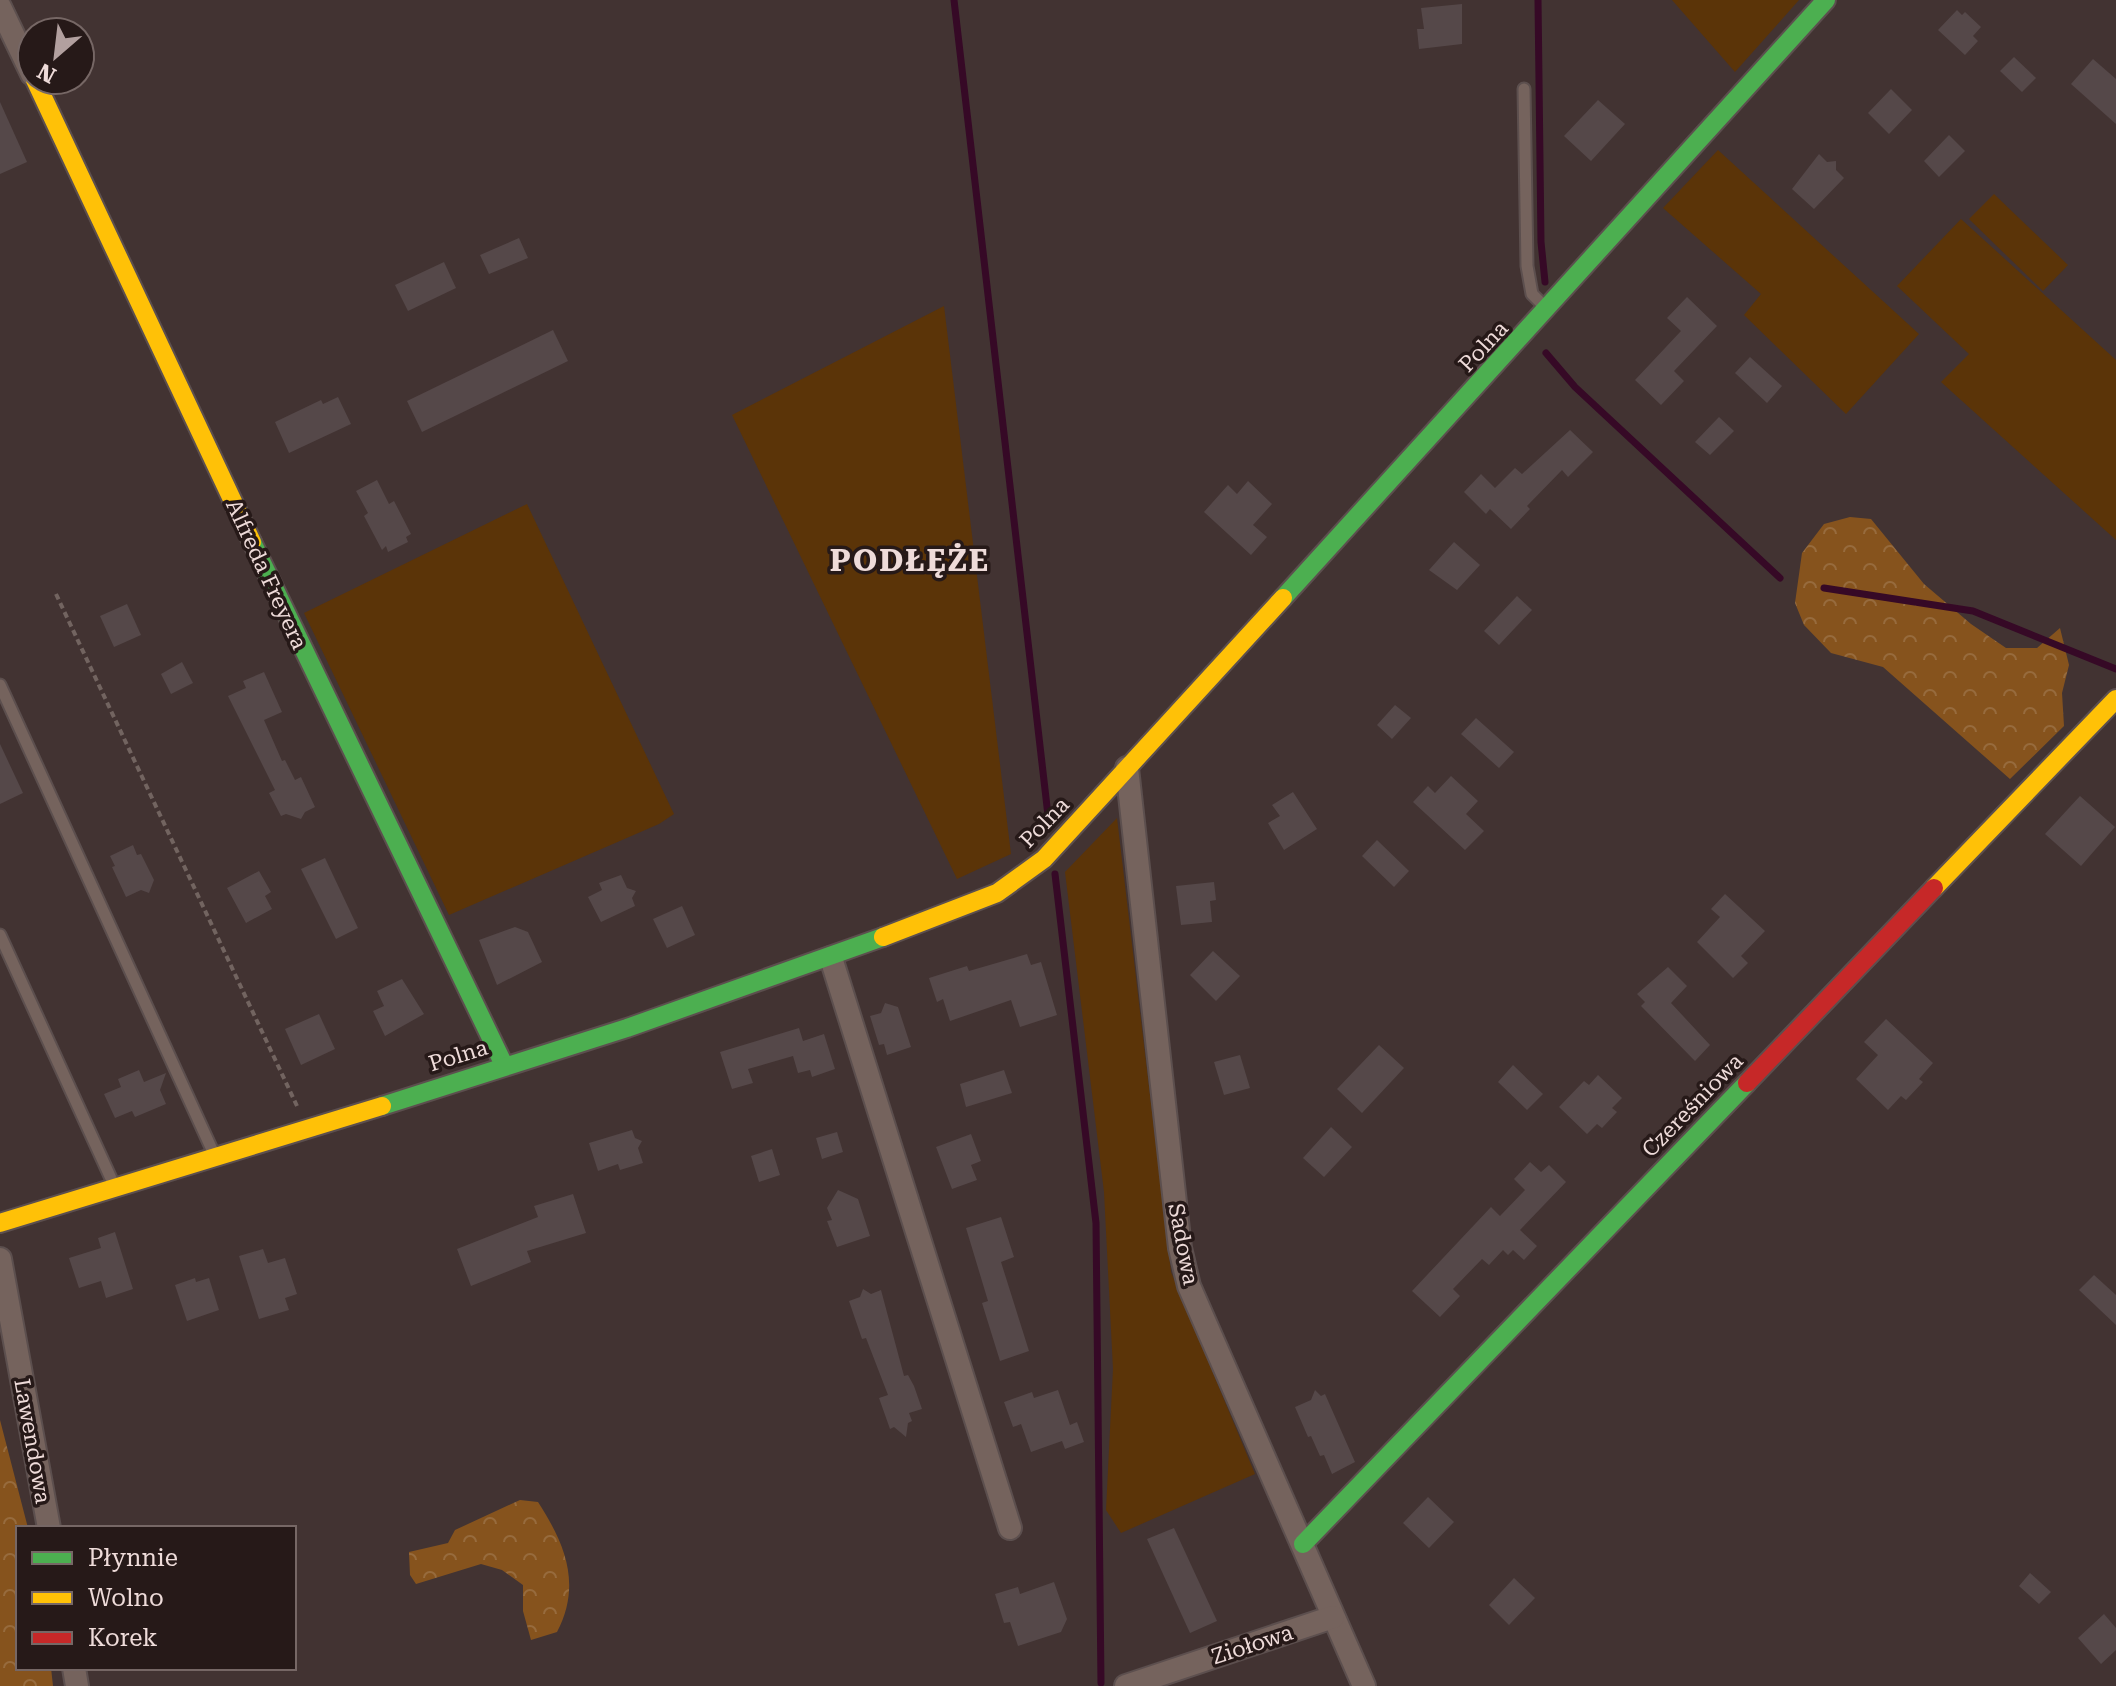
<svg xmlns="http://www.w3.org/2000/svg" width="2116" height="1686" viewBox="0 0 2116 1686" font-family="'Roboto Serif',serif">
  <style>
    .green { fill: #5b3408 }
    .forest { fill: url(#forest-crowns) }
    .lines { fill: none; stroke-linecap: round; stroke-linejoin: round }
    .stream { stroke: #360926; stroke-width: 7 }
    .building { fill: #554849 }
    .lane-casing { stroke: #5c4f4e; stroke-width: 15 }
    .street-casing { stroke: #5c4f4e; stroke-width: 26 }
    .fast-casing { stroke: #5c4f4e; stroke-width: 22 }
    .slow-casing { stroke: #5c4f4e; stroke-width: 22 }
    .jam-casing { stroke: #5c4f4e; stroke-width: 22 }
    .path { stroke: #726460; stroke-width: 4; stroke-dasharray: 6 4; stroke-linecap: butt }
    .lane { stroke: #75635d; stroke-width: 11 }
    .street { stroke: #75635d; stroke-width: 22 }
    .fast { stroke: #4caf50; stroke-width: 18 }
    .slow { stroke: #ffc107; stroke-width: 18 }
    .jam { stroke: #c62828; stroke-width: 18 }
    .labels { text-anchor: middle; stroke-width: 7; stroke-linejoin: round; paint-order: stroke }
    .street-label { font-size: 22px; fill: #eedbd9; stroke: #261918 }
    .district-label { font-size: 30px; font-weight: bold; letter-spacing: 2px; fill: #eedbd9; stroke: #261918 }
  </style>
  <defs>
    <pattern id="forest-crowns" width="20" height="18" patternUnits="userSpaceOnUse" patternTransform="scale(2)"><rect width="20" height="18" fill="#86531d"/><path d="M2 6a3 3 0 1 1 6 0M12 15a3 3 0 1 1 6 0" fill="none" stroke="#976b3d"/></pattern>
  </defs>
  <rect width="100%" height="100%" fill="#423332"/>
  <g class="green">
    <path d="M1672,0H1799L1735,72Z"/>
    <path d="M1718,150L1919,334L1846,414L1744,315L1761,294L1663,208Z"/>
    <path d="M1994,194L2068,265L2043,291L1969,219Z"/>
    <path d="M1961,219L2116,360V540L1941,382L1969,354L1897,286Z"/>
    <path d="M944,306L1011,854L957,879L732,415Z"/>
    <path d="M527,504L674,814L659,824L449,915L304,613Z"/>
    <path d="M1117,818L1171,1272L1255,1474L1121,1533L1106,1510L1113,1369L1104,1192L1065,872Z"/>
  </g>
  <g class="forest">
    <path d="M1850,517L1871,519L1924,584L1971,624L2006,648H2037L2060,628L2069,665L2062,693L2064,726L2010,779L1883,667L1831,653L1804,625L1795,603L1802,553L1824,524Z"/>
    <path d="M0,1420L28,1528H18V1668H51L53,1686H0Z"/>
    <path d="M520,1500L538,1502C565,1544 582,1584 557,1632L531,1640L523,1611V1585L502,1570L481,1564L416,1584L410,1575L409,1552L448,1543L455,1530Z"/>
  </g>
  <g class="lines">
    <g class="stream">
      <path d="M954,0L1049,824"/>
      <path d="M1538,0L1541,242L1545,282"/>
      <path d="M1546,353L1575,387L1780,578"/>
      <path d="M1824,588L1973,611L2116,669"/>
      <path d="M1055,874L1096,1223L1101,1683"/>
    </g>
  </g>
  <g class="building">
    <path d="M1462,4V44L1419,49L1417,29H1424L1421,8Z"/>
    <path d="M1957,10L1962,15L1965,12L1981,27L1973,36L1978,41L1965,55L1938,30Z"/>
    <path d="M2014,57L2036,78L2022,92L2000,71Z"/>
    <path d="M2093,59L2116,79V124L2071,84Z"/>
    <path d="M1891,89L1912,110L1889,134L1868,113Z"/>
    <path d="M1598,100L1625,124L1591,161L1564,136Z"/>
    <path d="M0,102L27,162L0,174Z"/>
    <path d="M1949,135L1965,151L1939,177L1924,161Z"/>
    <path d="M1819,154L1827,162L1836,161V170L1844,178L1814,209L1792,189Z"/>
    <path d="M519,238L528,258L489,274L480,255Z"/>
    <path d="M444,262L456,288L408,311L395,285Z"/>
    <path d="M1687,297L1717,326L1674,371L1684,381L1661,405L1635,380L1681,331L1667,318Z"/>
    <path d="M553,330L568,361L422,432L407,401Z"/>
    <path d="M1750,357L1782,386L1767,403L1735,373Z"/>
    <path d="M338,397L351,424L289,453L275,422L321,400L323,404Z"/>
    <path d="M1719,417L1734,431L1710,455L1695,442Z"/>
    <path d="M1570,430L1593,452L1568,477L1562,470L1527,506L1530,509L1511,529L1490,509L1486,514L1464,492L1481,474L1495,488L1515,468L1522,474Z"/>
    <path d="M377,480L389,504L394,501L411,534L406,537L408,542L388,552L386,546L382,550L364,516L368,513L356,491Z"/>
    <path d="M1248,481L1272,504L1253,525L1267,537L1251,555L1204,512L1228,485L1237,494Z"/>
    <path d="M1454,542L1480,565L1457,590L1429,570Z"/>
    <path d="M1517,596L1532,610L1499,645L1484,631Z"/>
    <path d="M127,604L141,635L114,647L100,616Z"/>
    <path d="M182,662L193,683L171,694L161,674Z"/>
    <path d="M264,672L282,712L264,720L282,761L285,760L295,780L301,777L315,807L305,812L301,819L286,814L281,816L269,793L275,790L228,696L246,688L243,681Z"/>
    <path d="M1395,705L1411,718L1392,739L1377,725Z"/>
    <path d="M1476,718L1514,752L1499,768L1461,734Z"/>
    <path d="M0,744L23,793L0,804Z"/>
    <path d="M1451,776L1478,801L1466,814L1484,831L1465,850L1413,802L1428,786L1435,793Z"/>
    <path d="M1293,792L1317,829L1284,850L1268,823L1280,816L1272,805Z"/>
    <path d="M2080,796L2115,827L2081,866L2045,834Z"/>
    <path d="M1377,840L1409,871L1394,887L1362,856Z"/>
    <path d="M133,845L137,855L141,854L154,880L149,893L141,890L126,897L112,867L115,866L110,856Z"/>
    <path d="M325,858L358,928L336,939L301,869Z"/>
    <path d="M259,871L271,892L265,896L272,909L246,923L227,888Z"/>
    <path d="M621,875L627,888L636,891L632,898L635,906L601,922L588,897L602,890L599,883Z"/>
    <path d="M1214,882L1216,900L1210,901L1212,922L1181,925L1176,886Z"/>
    <path d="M1725,894L1765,931L1741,956L1748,963L1733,978L1697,942L1720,917L1711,909Z"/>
    <path d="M682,906L695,935L667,948L653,919Z"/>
    <path d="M515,927L528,932L542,962L497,985L479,940Z"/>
    <path d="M1213,951L1240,976L1216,1001L1190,975Z"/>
    <path d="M1027,954L1031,965L1041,962L1057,1015L1020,1027L1011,1000L950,1021L943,999L937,1002L929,978L967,966L969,971Z"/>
    <path d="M1668,967L1687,986L1671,1003L1710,1045L1695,1061L1641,1006L1645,1002L1637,994Z"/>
    <path d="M402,979L424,1014L385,1036L373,1011L384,1006L377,991Z"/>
    <path d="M885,1003L898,1007L911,1047L887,1055L884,1044L879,1045L870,1016L881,1013Z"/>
    <path d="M319,1014L335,1049L301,1065L285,1029Z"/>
    <path d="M1886,1019L1933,1063L1919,1079L1923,1082L1906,1100L1901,1096L1888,1110L1856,1079L1878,1055L1864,1042Z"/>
    <path d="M799,1028L803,1041L824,1034L835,1069L812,1077L810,1070L798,1073L793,1056L748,1069L753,1083L732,1089L720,1052Z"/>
    <path d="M1379,1045L1404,1068L1362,1113L1337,1089Z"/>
    <path d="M1240,1055L1250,1088L1224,1095L1214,1062Z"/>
    <path d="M1513,1065L1543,1094L1527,1110L1498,1082Z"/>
    <path d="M139,1070L144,1082L166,1073L160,1090L166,1104L135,1117L132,1111L115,1118L104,1094L121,1087L118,1079Z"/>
    <path d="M1004,1070L1012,1093L966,1107L960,1084Z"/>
    <path d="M1598,1075L1622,1098L1612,1108L1617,1112L1602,1128L1597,1124L1587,1134L1559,1107L1584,1081L1589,1085Z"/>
    <path d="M1331,1127L1352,1147L1324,1177L1303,1158Z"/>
    <path d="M632,1130L635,1138L642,1141L638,1148L643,1163L620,1170L618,1164L598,1171L589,1143Z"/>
    <path d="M837,1132L843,1152L822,1159L816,1138Z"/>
    <path d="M971,1134L981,1161L971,1165L977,1180L952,1189L936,1147Z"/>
    <path d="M772,1149L780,1175L759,1182L751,1156Z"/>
    <path d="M1530,1162L1541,1172L1549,1165L1566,1182L1520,1230L1537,1246L1524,1260L1513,1250L1508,1255L1503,1250L1489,1265L1482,1259L1453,1289L1460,1296L1440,1317L1412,1291L1491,1207L1500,1216L1525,1190L1514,1179Z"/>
    <path d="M838,1190L858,1199L870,1236L837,1247L827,1221L832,1220L827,1208Z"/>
    <path d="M573,1194L586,1233L527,1251L531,1262L471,1286L457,1249L538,1217L534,1206Z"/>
    <path d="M1001,1217L1014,1257L1001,1262L1029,1351L1000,1361L982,1303L988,1301L966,1228Z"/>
    <path d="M115,1232L133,1289L106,1298L101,1281L79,1288L69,1258L101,1248L98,1238Z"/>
    <path d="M263,1249L268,1263L285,1258L297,1294L285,1298L289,1310L259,1319L239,1256Z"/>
    <path d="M2094,1275L2116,1295V1325L2079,1290Z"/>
    <path d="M195,1278L196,1282L209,1278L219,1310L187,1321L175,1285Z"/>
    <path d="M863,1289L871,1294L881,1290L904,1376L908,1375L914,1386L922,1409L909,1413L912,1421L908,1423L906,1437L894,1427L890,1429L879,1398L888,1395L866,1338L862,1339L849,1301L860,1297Z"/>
    <path d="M1058,1390L1070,1425L1077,1422L1084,1442L1065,1449L1062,1441L1031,1452L1021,1424L1013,1427L1004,1402L1032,1392L1034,1398Z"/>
    <path d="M1315,1390L1321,1396L1325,1394L1355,1462L1332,1474L1324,1455L1320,1456L1311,1436L1308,1437L1295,1407L1311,1400Z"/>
    <path d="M1428,1497L1454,1522L1429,1548L1403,1523Z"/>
    <path d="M1174,1528L1217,1621L1190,1633L1147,1539Z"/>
    <path d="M2030,1573L2051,1592L2039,1604L2019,1586Z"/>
    <path d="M1514,1578L1535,1598L1509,1625L1489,1605Z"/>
    <path d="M1054,1582L1067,1619L1061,1632L1018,1646L1010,1622L1004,1623L995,1594L1018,1587L1020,1594Z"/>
    <path d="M2104,1614L2116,1628V1650L2101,1664L2078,1638Z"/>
  </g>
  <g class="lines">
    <g class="lane-casing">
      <g id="lane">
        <path d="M1524,89L1527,266L1532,294L1545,307"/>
        <path d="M0,685L214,1154"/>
        <path d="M0,935L114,1185"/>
      </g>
    </g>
    <g class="street-casing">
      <g id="street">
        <path d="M0,7L32,74"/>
        <path d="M1127,768L1180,1248L1189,1286L1364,1686"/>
        <path d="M831,958L1010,1528"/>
        <path d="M0,1259L49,1528"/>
        <path d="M74,1668L77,1686"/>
        <path d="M1126,1686L1333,1617"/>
      </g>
    </g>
    <g class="fast-casing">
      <g id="fast">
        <path d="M252,542L504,1065"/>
        <path d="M1283,598L1826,0"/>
        <path d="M382,1106L627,1028L883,937"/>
        <path d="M1303,1544L1747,1083"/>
      </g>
    </g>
    <g class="slow-casing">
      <g id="slow">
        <path d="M35,80L252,542"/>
        <path d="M1934,888L2116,699"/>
        <path d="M883,937L997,893L1044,859L1283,598"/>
        <path d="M0,1223L382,1106"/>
      </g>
    </g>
    <g class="jam-casing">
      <path id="jam" d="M1747,1083L1934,888"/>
    </g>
    <path class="path" d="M56,594L297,1106"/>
    <use href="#lane" class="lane"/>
    <use href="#street" class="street"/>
    <use href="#fast" class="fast"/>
    <use href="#slow" class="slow"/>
    <use href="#jam" class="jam"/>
  </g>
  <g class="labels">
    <g class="street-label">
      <text transform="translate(1483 346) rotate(-47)" y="8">Polna</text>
      <text transform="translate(267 574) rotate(65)" y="8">Alfreda Freyera</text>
      <text transform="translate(1044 822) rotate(-46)" y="8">Polna</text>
      <text transform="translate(458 1055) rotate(-17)" y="8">Polna</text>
      <text transform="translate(1692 1105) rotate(-46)" y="8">Czereśniowa</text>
      <text transform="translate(1184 1244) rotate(79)" y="8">Sadowa</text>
      <text transform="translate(33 1441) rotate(80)" y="8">Lawendowa</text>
      <text transform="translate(1252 1644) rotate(-18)" y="8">Ziołowa</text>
    </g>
    <g class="district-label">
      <text x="910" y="571">PODŁĘŻE</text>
    </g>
  </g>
  <rect x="16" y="1526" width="280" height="144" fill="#261918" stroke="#766765" stroke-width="2"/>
  <rect x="32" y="1552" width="40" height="12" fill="#4caf50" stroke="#766765" stroke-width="2"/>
  <text x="88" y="1566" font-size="24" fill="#eedbd9">Płynnie</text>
  <rect x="32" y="1592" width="40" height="12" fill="#ffc107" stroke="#766765" stroke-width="2"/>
  <text x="88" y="1606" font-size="24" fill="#eedbd9">Wolno</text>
  <rect x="32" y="1632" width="40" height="12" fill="#c62828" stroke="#766765" stroke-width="2"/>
  <text x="88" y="1646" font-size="24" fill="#eedbd9">Korek</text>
  <g transform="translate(56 56) rotate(208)"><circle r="38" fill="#261918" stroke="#766765" stroke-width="2"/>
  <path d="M0-6L14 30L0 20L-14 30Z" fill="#b2a09f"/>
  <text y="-12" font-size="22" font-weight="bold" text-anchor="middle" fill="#eedbd9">N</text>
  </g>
</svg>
